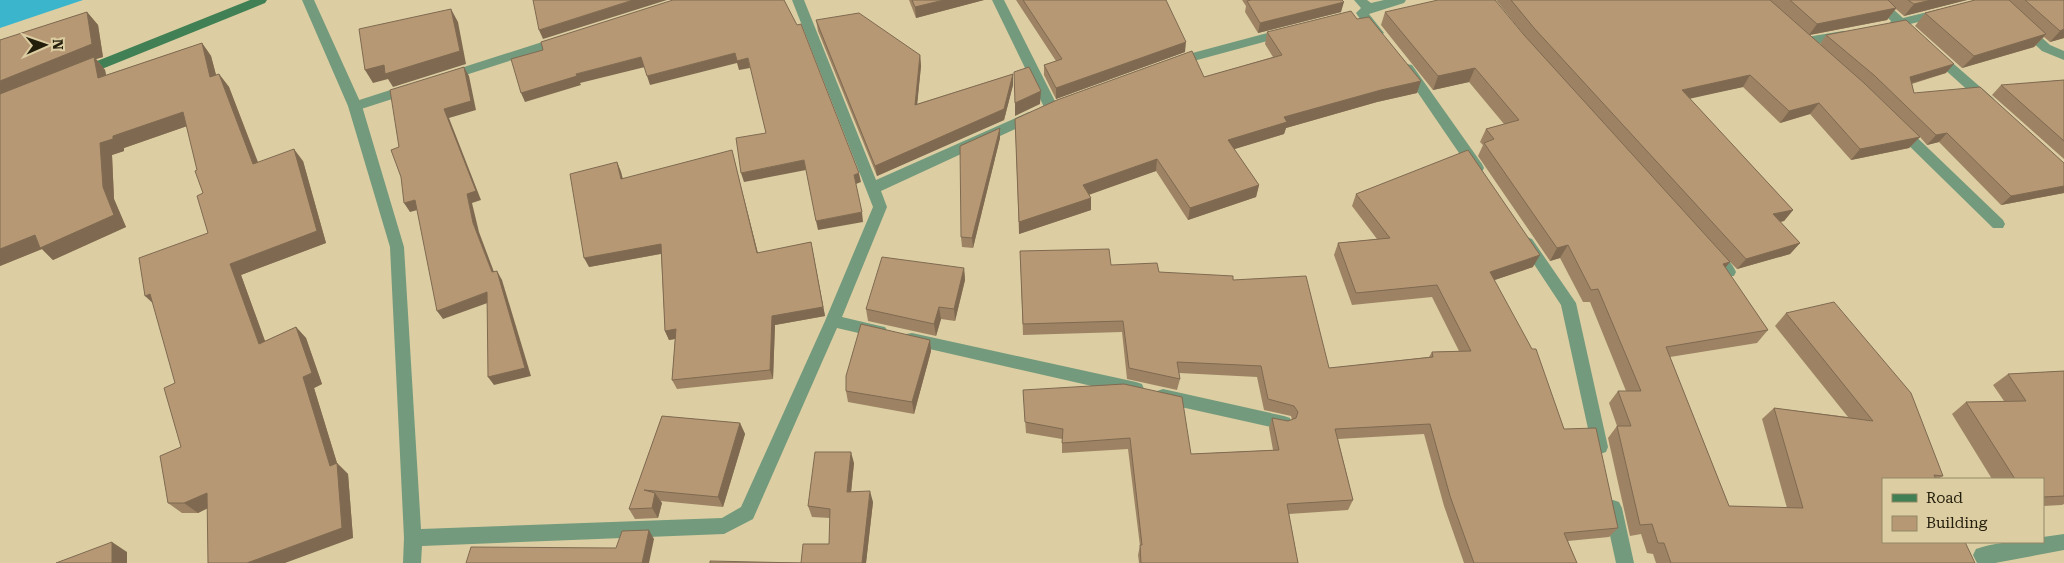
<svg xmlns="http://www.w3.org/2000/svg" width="2064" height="563" viewBox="0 0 2064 563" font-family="'Roboto Serif',serif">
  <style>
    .water { fill: #3ab5cc }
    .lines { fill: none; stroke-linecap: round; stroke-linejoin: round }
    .lane { fill: #739a7d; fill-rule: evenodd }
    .street { fill: #739a7d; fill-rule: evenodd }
    .secondary { fill: #418055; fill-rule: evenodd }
    .wall { fill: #9d8364; fill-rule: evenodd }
    .shaded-wall { fill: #7f6a51 }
    .building { fill: #b69874; stroke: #7f6a51 }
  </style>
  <rect width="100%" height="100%" fill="#dccea2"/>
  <path class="water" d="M0,0H83L0,28Z"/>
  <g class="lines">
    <g class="lane">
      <path d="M1987,0H2000L2050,45L2064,51V60L2042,51Z"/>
      <path d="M561,36L565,37L567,40L565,43L447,81L441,77L442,74Z"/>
      <path d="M409,84L414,86L416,89L414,92L355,111L348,106L350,103Z"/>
    </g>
    <g class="street">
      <path d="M302,0H314L362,106L404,247L421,529L722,518L741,507L825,321L873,207L792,0H804L876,180L1029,112H1039L1041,115L1039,118L881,191L887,207L842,317L880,326L885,327L888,332L885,337L880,338L837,328L753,519L724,534L422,546L421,563H403L404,538L390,247L348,106Z"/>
      <path d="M992,0H1004L1058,107L1056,110L1051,112L1044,107Z"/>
      <path d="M1354,0H1367L1371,3L1384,0H1406L1404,3L1369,14L1384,33L1378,37L1374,36L1358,16L1356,13L1361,8Z"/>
      <path d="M1870,0H1883L1903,18L1940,9L1946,13L1944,16L1910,24L1919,34L1913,38L1898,27H1891L1889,24L1891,21Z"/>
      <path d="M1286,28L1292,32L1290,35L1175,66L1169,62L1170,59Z"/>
      <path d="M1843,31L1847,32L1849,35L1847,38L1805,46L1793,37L1799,33L1807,37Z"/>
      <path d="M1936,51L1940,52L1993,98L1995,101L1993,104H1983L1932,58L1930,55L1932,52Z"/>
      <path d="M1407,64L1412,65L1482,164L1484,168L1482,172H1472L1401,68Z"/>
      <path d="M1900,124L1905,126L2003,220L2005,224L2003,228H1993L1895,132L1893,129Z"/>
      <path d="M1527,237L1532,239L1576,303L1608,447L1606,452L1600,454L1594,452L1592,447L1561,305L1520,243L1522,239Z"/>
      <path d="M1712,247C1721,250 1732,263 1736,272L1734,276H1724L1705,253L1707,249Z"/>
      <path d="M912,333L1136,382L1142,384L1144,389L1142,394L1136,396L912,345L906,344L904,339L906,334Z"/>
      <path d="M1163,389L1284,416L1290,418L1292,423L1290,428L1284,430L1163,403L1157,401L1155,396L1157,391Z"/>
      <path d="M1613,500L1619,502L1622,508L1634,563H1616L1604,508L1607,502Z"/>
      <path d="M2064,534V550L1995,563H1977L1973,555L1976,549C1997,541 2021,542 2043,542V537Z"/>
    </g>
    <path class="secondary" d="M250,0H267L265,3L87,75L82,76L76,72L77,69Z"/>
  </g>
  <g class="wall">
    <path d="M909,0H984L916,18Z"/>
    <path d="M1016,0H1166L1185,52L1056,99L1044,75V65L1056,61Z"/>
    <path d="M1242,0H1342L1341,12L1258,33L1245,12L1246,6Z"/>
    <path d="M1496,0H1967L1904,16L1896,9L1887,20L1810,35L1820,44L1826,35L1946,73L1912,84L1914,93L2064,163V193L2001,205L1939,142L1927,145L1920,137L1909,148L1851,160L1810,114L1780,123L1743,87L1689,98L1793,210L1784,221L1780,222L1800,243L1790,254L1737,269L1730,262L1725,268L1768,330L1757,343L1670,357L1729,506L1787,508L1762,419L1774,408L1848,417L1775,326L1786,313L1943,476L1938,479H1883L1975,563H1656L1653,554L1647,553L1641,534L1630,536L1608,438L1617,426L1609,403L1618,391H1626L1590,302H1583L1560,258L1550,261L1478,156L1483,145L1480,142L1486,129L1504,124L1469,82L1433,90L1381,25L1385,12L1524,35L1528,40ZM1857,77L1867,86L1917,135Z"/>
    <path d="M1975,0H2064V38L2050,42L2044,37L2034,47L1962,68L1915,26L1925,13Z"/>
    <path d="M87,12L98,25L103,57L96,59L105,70L106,75L202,43L211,56L216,75L219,74L229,87L258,162L303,161L326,243L241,275L265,341L296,327L306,338L322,384L314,388L337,463L348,474L353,538L208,508L198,513H182L168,503L181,447L175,383L208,233L203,193L187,126L124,148V151L112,155L114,199L126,227L53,260L42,249L0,266V40Z"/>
    <path d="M1357,19L1417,93L1377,102L1286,128L1284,134L1234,149L1259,185L1256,197L1188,220L1156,171L1089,194L1091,210L1019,234L1015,119L1204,77L1273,57L1265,44L1267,32Z"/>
    <path d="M816,20L920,55L921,66L917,104L1013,74V85L1004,120L877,176L818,31Z"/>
    <path d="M2064,80V159L1992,95L2001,85Z"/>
    <path d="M1000,128V138L973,248L962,247L961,237Z"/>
    <path d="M734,159L758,253L811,242L825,316L775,325L773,379L677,389L672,380L675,339L669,340L665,331L661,254L589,267L617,162L621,172L623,179Z"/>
    <path d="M1356,194L1533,267L1494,280L1564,429L1618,528L1609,537L1568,541L1577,563H1464L1444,506L1424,434L1338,439L1353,500L1348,510L1289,514L1298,563H1139L1138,555L1140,546L1128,449L1062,453V439L1026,433L1023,390L1191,454L1273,450L1269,428L1272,418L1288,421L1292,420L1291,416L1264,410L1257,377L1179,373L1180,379L1177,390L1127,379L1122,332L1023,335L1020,251L1159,272L1233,280L1329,368L1429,357L1432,352L1459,351L1432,297L1352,305L1334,255L1338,243L1377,239L1352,206Z"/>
    <path d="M964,268L965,280L955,321L941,319L936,336L868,321L866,309Z"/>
    <path d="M930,340L931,351L914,414L848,402L846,391Z"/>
    <path d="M2064,371V504L2062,505L2043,506V479H1992L1952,414L1966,402L2004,401L1993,385L2008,374Z"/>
    <path d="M662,416L740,423L745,434L723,507L660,501L662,503L658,518L635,519L629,509Z"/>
    <path d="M854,463L851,492L873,502L866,563H710H801L829,544L830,518L812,517L808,506Z"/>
  </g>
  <g class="shaded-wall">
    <path d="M633,0H667L543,39L539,30Z"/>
    <path d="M944,0H984L916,18L915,7Z"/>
    <path d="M1931,0H1967L1904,16L1914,4Z"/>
    <path d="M1344,2L1341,12L1258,33L1260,23Z"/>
    <path d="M1896,8L1887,20L1809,35L1817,24Z"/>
    <path d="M451,9L458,22L466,64L393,87L388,79L373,83L365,70Z"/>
    <path d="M87,12L98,25L103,57L96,59L105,70L109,90L0,98V81Z"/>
    <path d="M2064,29V38L2050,42L2060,31Z"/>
    <path d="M2046,34L2034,47L1962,68L1974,56Z"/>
    <path d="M1186,42L1185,52L1056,99V88Z"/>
    <path d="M202,43L211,56L220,90L210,77Z"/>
    <path d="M735,53L748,58L750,68L739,70L737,63L650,85L647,76Z"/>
    <path d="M920,55L921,66L916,116L915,105Z"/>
    <path d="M641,57L645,67L580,83L581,85L525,102L521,93L576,74Z"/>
    <path d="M1954,64L1946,73L1902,86L1910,77Z"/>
    <path d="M464,67L469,76L476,110L449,118L481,200L472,203L479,232L497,280L492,272L473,223L467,194L444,109Z"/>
    <path d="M1475,68L1469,82L1433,90L1438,76Z"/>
    <path d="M219,74L229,87L263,176L253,164Z"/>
    <path d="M1013,74V85L1004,120L877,176L875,166Z"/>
    <path d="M1750,75L1743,87L1675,102L1682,90Z"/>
    <path d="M1421,81L1417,93L1377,102L1286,128L1284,134L1225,152L1228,140L1284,117L1381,90Z"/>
    <path d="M1041,91L1040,104L1015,116V103Z"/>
    <path d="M1819,103L1810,114L1780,123L1789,111Z"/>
    <path d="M183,112L193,124L124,148V151L112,155L114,199L126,227L53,260L42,249L0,266V249L103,187L100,143L113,136Z"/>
    <path d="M1000,128V138L973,248L972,238Z"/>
    <path d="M1947,133L1939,142L1927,145L1936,135Z"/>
    <path d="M1920,137L1909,148L1851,160L1860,149Z"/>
    <path d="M294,149L303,161L326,243L241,275L270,355L259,344L230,264Z"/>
    <path d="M732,150L734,159L760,262L757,253Z"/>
    <path d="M1157,159L1156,171L1083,197V185Z"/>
    <path d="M804,160L806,170L744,182L741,173Z"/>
    <path d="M617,162L621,172L625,189L621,179Z"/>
    <path d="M859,173L861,182L856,184L854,175Z"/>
    <path d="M1259,185L1256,197L1188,220L1190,208Z"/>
    <path d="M2064,186V193L2001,205L2011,196Z"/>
    <path d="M1091,198V210L1019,234V222Z"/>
    <path d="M415,200L421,209L410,212L404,203Z"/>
    <path d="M1793,210L1784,221L1764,225L1773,214Z"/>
    <path d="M862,212L863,222L818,230L816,221Z"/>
    <path d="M811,242L825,316L775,325L773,379L770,370L772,316Z"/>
    <path d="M1800,243L1790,254L1737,269L1746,259Z"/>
    <path d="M661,244L665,253L589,267L584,258Z"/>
    <path d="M1568,245L1560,258L1550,261L1557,248Z"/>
    <path d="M1540,255L1533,267L1483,284L1490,272Z"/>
    <path d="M1730,262L1720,274L1723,264Z"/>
    <path d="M964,268L965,280L955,321L954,309Z"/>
    <path d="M497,271L502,280L531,376L494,385L488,377Z"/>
    <path d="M487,292L493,301L443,319L437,311Z"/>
    <path d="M150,294L157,307L145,296Z"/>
    <path d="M939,307L941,319L936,336L934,324Z"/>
    <path d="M296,327L306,338L322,384L314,388L337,463L348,474L353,538L285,563H247L330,466L303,377Z"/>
    <path d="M676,329L680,338L669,340L665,331Z"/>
    <path d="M930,340L931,351L914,414L912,402Z"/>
    <path d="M740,423L745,434L723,507L718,497Z"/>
    <path d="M851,452L854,463L850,502L847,492Z"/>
    <path d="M870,491L873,502L866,563H862Z"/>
    <path d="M207,493L220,502L198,513L184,503Z"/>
    <path d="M655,493L662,503L658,518L652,508Z"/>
    <path d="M649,530L654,539L649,563H642Z"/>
    <path d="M112,542L127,552V563H112Z"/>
  </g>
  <g class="building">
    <path d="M533,0H633L539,30Z"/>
    <path d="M673,0H784L797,25L801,24L859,173L854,175L862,212L816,221L804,160L741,173L736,138L766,133L748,58L737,61L735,53L647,76L641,57L576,74L577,76L521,93L511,59L543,50L541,42Z"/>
    <path d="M912,0H944L915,7Z"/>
    <path d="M1023,0H1166L1186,42L1056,88L1044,65L1062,59Z"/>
    <path d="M1251,0H1342L1344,2L1260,23L1247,1Z"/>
    <path d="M1438,0H1495L1524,35L1730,262L1723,264L1768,330L1666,347L1729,506L1803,508L1774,408L1873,421L1786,313L1834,302L1911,393L1943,476L1934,475L1936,479H1883V542H1965L1975,563H1671L1664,543H1658L1652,524L1640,525L1617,426H1631L1618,391H1641L1598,289L1591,290L1568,245L1557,248L1484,143L1494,139L1486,129L1519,120L1475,68L1438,76L1385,12Z"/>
    <path d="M1511,0H1770L1864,83L1920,137L1860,149L1819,103L1789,111L1750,75L1682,90L1793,210L1773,214L1800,243L1746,259L1534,28Z"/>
    <path d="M1790,0H1888L1896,8L1817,24Z"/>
    <path d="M1908,0H1931L1914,4Z"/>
    <path d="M1975,0H2009L2046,34L1974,56L1925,13Z"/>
    <path d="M2025,0H2064V29L2060,31Z"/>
    <path d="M451,9L460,51L385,74L384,65L365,70L359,29Z"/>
    <path d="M1351,11L1357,19L1369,17L1421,81L1381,90L1284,117L1287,122L1228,140L1259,185L1190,208L1157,159L1083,185L1091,198L1019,222L1015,119L1057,100L1192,51L1204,77L1282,55L1267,32Z"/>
    <path d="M87,12L92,44L0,81V40Z"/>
    <path d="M859,13L920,55L915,105L1013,74L1004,109L875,166L816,20Z"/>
    <path d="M1906,20L1954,64L1910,77L1914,93L1980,87L2064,163V186L2011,196L1947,133L1936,135L1875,76L1826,35Z"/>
    <path d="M202,43L210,77L219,74L253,164L294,149L317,231L230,264L259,344L296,327L312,373L303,377L330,466L337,463L342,528L247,563H208L207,493L184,503H168L160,456L181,447L164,388L175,383L150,294L145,296L139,258L208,233L197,196L203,193L195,171L197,170L183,112L113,136V139L100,143L103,187L114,215L40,248L35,235L0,249V94L94,57L98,78Z"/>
    <path d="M464,67L471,101L444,109L476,191L467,194L473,223L492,272L497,271L525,368L488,377L487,292L437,311L415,200L404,203L401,177L391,150L399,147L390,90Z"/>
    <path d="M1029,67L1041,91L1015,103L1014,72Z"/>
    <path d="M2064,80V141L2001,85Z"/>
    <path d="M1000,128L972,238L961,237L960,146Z"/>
    <path d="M732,150L757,253L811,242L823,307L772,316L770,370L672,380L676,329L665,331L661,244L584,258L570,174L617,162L621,179Z"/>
    <path d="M1468,150L1540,255L1490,272L1532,349H1536L1564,429L1596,428L1618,528L1564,533L1577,563H1474L1450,496L1430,424L1335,429L1353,500L1287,504L1298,563H1141L1140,545H1142L1130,438L1062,443L1063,429L1025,422L1023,390L1124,384L1182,397L1191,454L1279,450L1272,418L1288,421L1296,418L1298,412L1294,406L1268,399L1261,366L1177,362L1180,379L1129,368L1123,321L1023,324L1020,251L1109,249L1111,265L1157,263L1159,272L1233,276V280L1306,276L1329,368L1433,357L1432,352L1471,351L1437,285L1356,293L1338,243L1390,238L1356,194Z"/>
    <path d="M882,257L964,268L954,309L939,307L934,324L866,309Z"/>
    <path d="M861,324L930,340L912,402L846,391V376Z"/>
    <path d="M2064,371V496L2043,497V479H2015L1966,402L2026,401L2008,374Z"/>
    <path d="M662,416L740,423L718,497L644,490L655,493L652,508L629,509Z"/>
    <path d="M815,452H851L847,492L870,491L862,563H710V561L801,563L803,544H829L830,509L808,506Z"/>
    <path d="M649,530L642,563H466L471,547L616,548L622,531Z"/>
    <path d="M112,542V563H56Z"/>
  </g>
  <rect x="1882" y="478" width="162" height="65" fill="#dccea2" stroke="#928766"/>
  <rect x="1892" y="494" width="25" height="8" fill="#418055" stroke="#928766"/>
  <text x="1926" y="503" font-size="15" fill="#231d0c">Road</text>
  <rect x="1892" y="516" width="25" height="15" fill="#b69874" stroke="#928766"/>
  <text x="1926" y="528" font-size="15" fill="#231d0c">Building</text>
  <g transform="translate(45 45) rotate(88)" stroke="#dccea2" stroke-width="4" paint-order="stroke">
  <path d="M0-4L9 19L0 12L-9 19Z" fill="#231d0c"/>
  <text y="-8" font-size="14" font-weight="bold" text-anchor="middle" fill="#231d0c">N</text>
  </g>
</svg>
